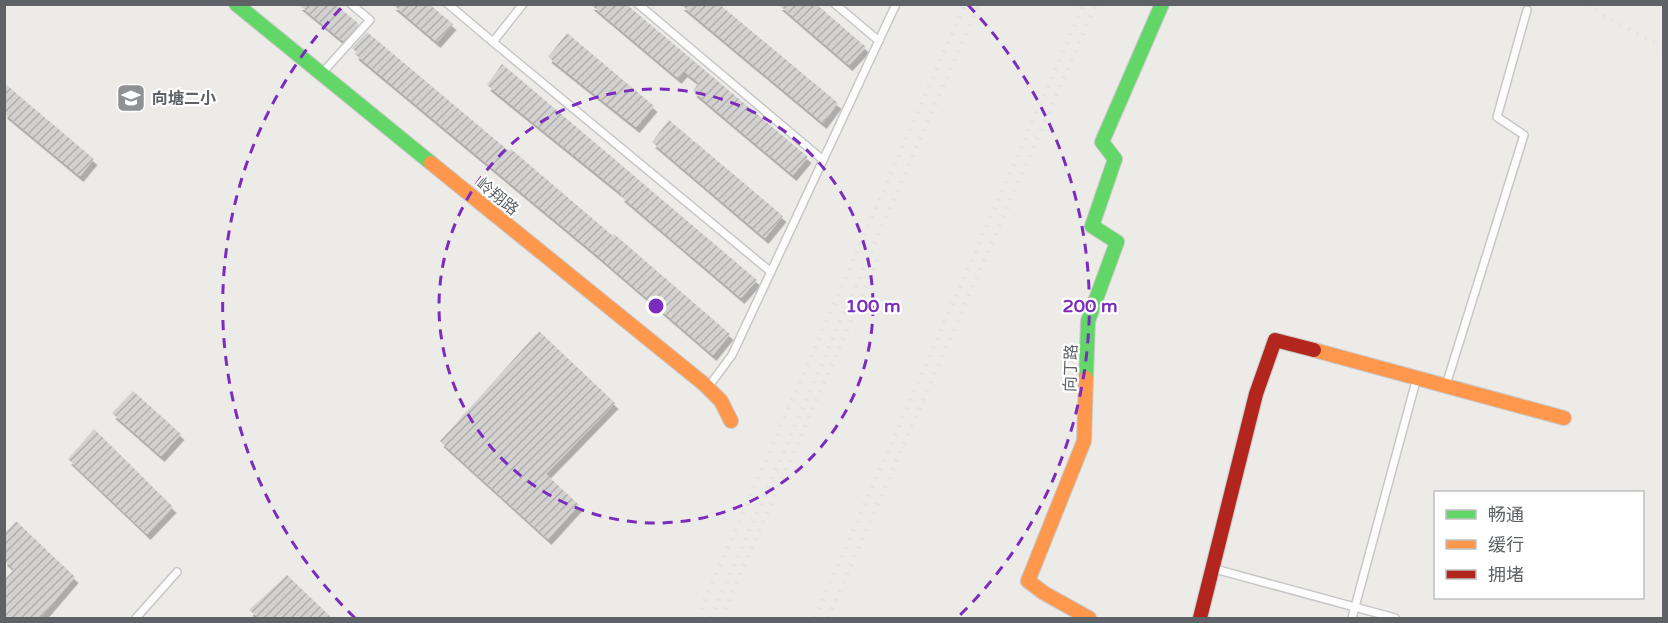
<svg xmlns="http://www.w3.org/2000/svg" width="1668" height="623" viewBox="0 0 1668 623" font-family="'Varela Round','Noto Sans SC',sans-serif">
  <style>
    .building { fill: url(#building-hatch); filter: url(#shadow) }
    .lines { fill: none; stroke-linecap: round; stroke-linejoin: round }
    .lane-casing { stroke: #c7c7c7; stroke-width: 10 }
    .fast-casing { stroke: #c9c9c9; stroke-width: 16 }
    .slow-casing { stroke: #c9c9c9; stroke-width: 16 }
    .jam-casing { stroke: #c9c9c9; stroke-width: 16 }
    .lane { stroke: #fcfcfc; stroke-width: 7 }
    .fast { stroke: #63d668; stroke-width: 14 }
    .slow { stroke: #ff974d; stroke-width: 14 }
    .jam { stroke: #b3261e; stroke-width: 14 }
    .rail { stroke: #e3e2e2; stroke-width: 4.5; stroke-dasharray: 1.5 8; stroke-linecap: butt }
    .ring { fill: none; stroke: #7b2cbf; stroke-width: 3; stroke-dasharray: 10 8 }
    .labels { text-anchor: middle; stroke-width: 4.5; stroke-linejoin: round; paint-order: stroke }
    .poi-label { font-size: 16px; font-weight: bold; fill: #5e6165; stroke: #fff; text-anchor: start }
    .street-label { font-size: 16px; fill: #5e6165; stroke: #fff }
    .centre { fill: #7b2cbf; stroke: #fff; stroke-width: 3 }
    .ring-label { font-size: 18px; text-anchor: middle; font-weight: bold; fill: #7b2cbf; stroke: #fff; stroke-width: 4.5; stroke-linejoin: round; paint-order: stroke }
  </style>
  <defs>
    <pattern id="building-hatch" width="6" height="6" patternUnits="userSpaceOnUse" patternTransform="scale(1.5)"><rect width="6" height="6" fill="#d3d2d1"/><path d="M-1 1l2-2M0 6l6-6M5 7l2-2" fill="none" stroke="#aeaead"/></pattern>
    <filter id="shadow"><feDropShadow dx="3.5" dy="6" stdDeviation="0" flood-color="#0004"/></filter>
  </defs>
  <rect width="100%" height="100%" fill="#ecebe8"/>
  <g class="building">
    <path d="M298,4H335L359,24L343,41Z"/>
    <path d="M392,4H429L453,24L437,42Z"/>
    <path d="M590,4H626L808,157L793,175L693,91L699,83L684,71L678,78Z"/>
    <path d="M680,4H719L838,103L823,123Z"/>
    <path d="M778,4H816L866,47L849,65Z"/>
    <path d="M367,32L509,151L511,149L613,236L614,234L730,334L713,355L597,255L355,54L356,52L352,48Z"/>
    <path d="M567,33L654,106L636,127L548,57Z"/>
    <path d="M502,64L757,280L741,298L621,196L622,194L487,85Z"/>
    <path d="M4,83L94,159L80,176L4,113Z"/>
    <path d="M669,120L783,216L765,238L652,142Z"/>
    <path d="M539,331L615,403L546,474L579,505L548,539L440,441Z"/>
    <path d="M133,391L181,434L161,456L112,413Z"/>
    <path d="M94,429L173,507L147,534L68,459Z"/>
    <path d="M16,521L75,577L40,618H4V580L14,569L4,560V534Z"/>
    <path d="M287,575L332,618H259L249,610Z"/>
  </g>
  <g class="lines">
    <g class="lane-casing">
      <g id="lane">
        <path d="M448,4L493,42"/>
        <path d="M523,4L493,42L771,272"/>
        <path d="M638,4L823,160"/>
        <path d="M835,4L879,41"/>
        <path d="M323,72L370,20L351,4"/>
        <path d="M1446,385L1524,135L1497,117L1527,10"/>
        <path d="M709,386L732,355L896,4"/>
        <path d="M1215,569L1395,618"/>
        <path d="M136,618L177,572"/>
        <path d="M1352,618L1416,381"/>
      </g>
    </g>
    <g class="fast-casing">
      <g id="fast">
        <path d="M236,4L431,163"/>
        <path d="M1086,378L1088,321L1117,242L1092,226L1115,159L1102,142L1162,4"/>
      </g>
    </g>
    <g class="slow-casing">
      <g id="slow">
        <path d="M431,163L704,384L721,401L731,421"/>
        <path d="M1314,350L1564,418"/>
        <path d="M1086,378L1084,441L1028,581L1044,593L1089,618"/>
      </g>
    </g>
    <g class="jam-casing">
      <path id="jam" d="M1200,618L1256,394L1275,340L1314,350"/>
    </g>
    <use href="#lane" class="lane"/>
    <use href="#fast" class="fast"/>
    <use href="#slow" class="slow"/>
    <use href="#jam" class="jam"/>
    <g class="rail">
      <path d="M1588,4L1606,17L1664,48"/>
      <path d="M697,618L965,4"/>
      <path d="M711,618L979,4"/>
      <path d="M721,618L879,257"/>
      <path d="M815,618L1084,4"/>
      <path d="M828,618L1096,4"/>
    </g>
  </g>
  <g class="ring">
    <circle cx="656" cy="306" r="217"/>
    <path d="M355 618A434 434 0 0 1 344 5M968 5A434 434 0 0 1 957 618"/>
  </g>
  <defs>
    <g id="school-square" transform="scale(1.5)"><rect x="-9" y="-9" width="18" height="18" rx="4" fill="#909193" stroke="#fff"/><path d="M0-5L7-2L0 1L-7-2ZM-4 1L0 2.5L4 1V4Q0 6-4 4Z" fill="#fff"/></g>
  </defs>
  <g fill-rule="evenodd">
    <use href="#school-square" x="131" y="98"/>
  </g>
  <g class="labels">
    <g class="poi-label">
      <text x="152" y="104">向塘二小</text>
    </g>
    <g class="street-label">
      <text transform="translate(498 196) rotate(39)" y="6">岭翔路</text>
      <text transform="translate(1070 368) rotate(-88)" y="6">向丁路</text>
    </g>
  </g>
  <circle cx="656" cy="306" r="9" class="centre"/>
  <g class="ring-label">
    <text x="873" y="312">100 m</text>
    <text x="1090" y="312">200 m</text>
  </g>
  <rect width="1668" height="623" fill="none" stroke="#5e6165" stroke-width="12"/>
  <rect x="1434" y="491" width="210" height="108" fill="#ffffff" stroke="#bfc0c1" stroke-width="1.5"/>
  <rect x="1446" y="510" width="30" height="9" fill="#63d668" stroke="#bfc0c1" stroke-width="1.5"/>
  <text x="1488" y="521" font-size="18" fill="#5e6165">畅通</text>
  <rect x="1446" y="540" width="30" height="9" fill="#ff974d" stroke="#bfc0c1" stroke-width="1.5"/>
  <text x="1488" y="551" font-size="18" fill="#5e6165">缓行</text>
  <rect x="1446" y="570" width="30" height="9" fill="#b3261e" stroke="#bfc0c1" stroke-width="1.5"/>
  <text x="1488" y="581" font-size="18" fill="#5e6165">拥堵</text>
</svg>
